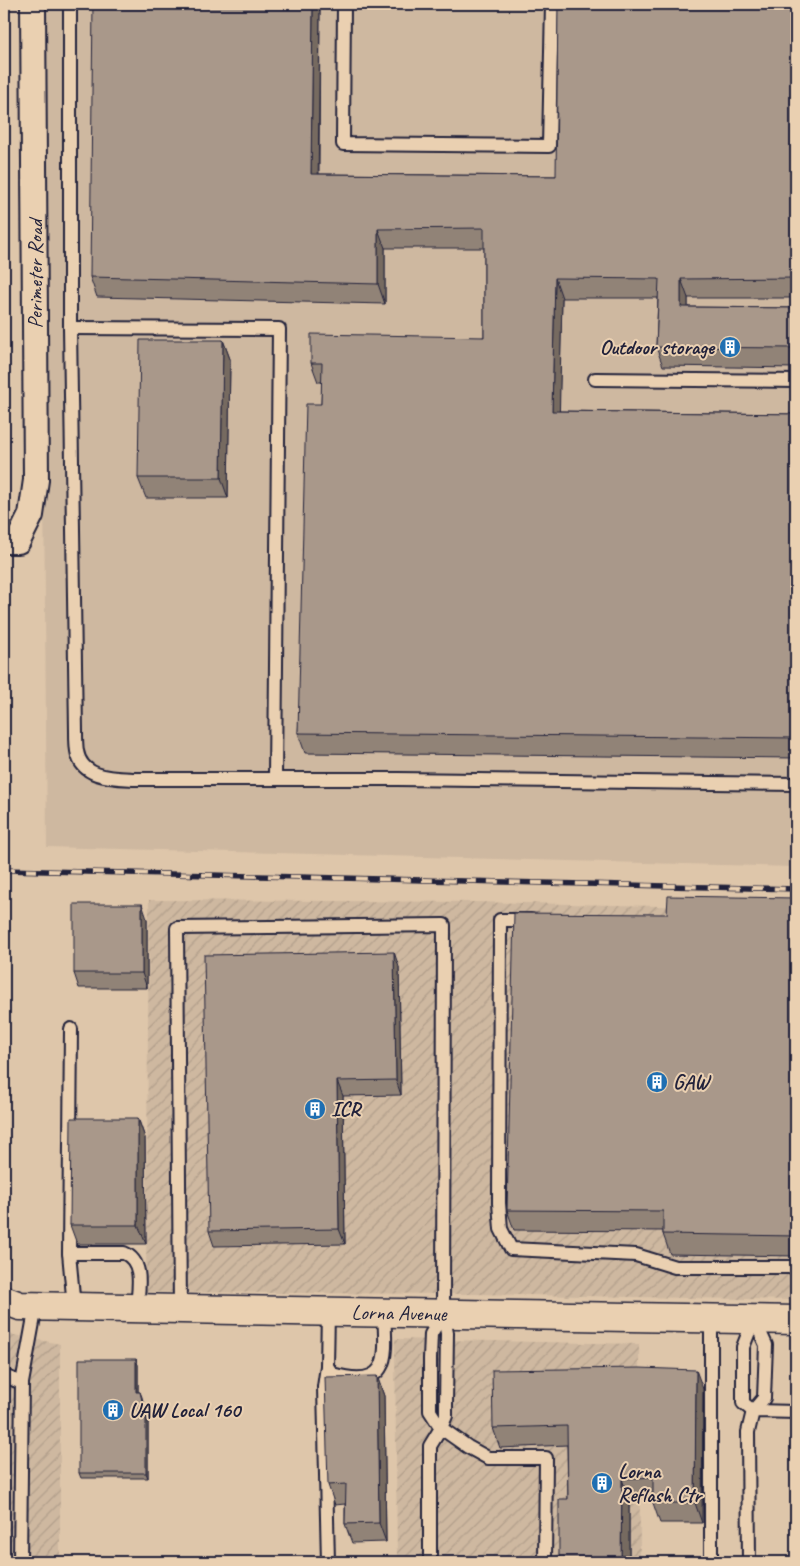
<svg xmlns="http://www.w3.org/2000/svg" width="800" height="1566" viewBox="0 0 800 1566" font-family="Caveat,sans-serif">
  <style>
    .built { fill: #ceb8a0 }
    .industrial { fill: url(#industrial-furrows) }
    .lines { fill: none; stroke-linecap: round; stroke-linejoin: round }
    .lane-casing { stroke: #22223b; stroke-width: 16 }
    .street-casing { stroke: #22223b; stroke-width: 28 }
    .secondary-casing { stroke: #22223b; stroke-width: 31 }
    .lane { stroke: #ead0b1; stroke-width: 12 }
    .street { stroke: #ead0b1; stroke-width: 24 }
    .secondary { stroke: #ead0b1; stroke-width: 28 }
    .rail-casing { stroke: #22223b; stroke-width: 5.5 }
    .rail { stroke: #ead0b1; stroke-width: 4; stroke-dasharray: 11; stroke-linecap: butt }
    .wall { fill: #918377; stroke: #22223b }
    .shaded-wall { fill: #766a61; stroke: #22223b }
    .building { fill: #a9988a; stroke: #22223b }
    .labels { text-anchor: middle; stroke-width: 4; stroke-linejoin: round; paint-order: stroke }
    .street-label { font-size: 21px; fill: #22223b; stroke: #ead0b1 }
    .poi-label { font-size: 21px; font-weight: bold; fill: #22223b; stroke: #ead0b1; text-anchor: start }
  </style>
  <defs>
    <pattern id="industrial-furrows" width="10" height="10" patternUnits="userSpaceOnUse" patternTransform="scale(1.25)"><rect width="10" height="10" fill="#ceb8a0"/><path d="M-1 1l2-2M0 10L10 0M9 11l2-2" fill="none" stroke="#b19e8b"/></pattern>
  </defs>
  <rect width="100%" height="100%" fill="#dec6aa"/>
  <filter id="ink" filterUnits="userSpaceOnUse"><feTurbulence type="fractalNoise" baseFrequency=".02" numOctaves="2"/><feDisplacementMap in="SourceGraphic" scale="10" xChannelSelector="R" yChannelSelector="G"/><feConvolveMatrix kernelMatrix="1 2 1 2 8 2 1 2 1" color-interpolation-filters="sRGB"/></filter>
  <g filter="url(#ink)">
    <path class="built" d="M40,4H796V867L47,847Z"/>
    <g class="industrial">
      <path d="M149,900L475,902L796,909V1300L472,1294L146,1292Z"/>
      <path d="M4,1333L60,1344V1562H4Z"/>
      <path d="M395,1339L639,1344L640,1562H397Z"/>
    </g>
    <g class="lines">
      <g class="lane-casing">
        <g id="lane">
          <path d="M70,4V328L76,731C76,737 76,745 77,751C81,778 112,778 133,779H398L796,784"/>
          <path d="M344,4L343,144L549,146L552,4"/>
          <path d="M70,328L279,329L275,778"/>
          <path d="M595,379L796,381"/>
          <path d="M531,920H500L499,1203L501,1229L511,1249L636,1255L675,1267H796"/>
          <path d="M71,1029L69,1253L74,1307"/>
          <path d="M69,1253H124C145,1262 138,1290 137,1308"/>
          <path d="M180,1309L177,928L444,925L443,1314L447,1333L446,1405V1416L441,1428L430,1446V1562"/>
          <path d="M328,1312L327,1366L332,1374C392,1391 386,1356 384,1312"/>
          <path d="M443,1314L431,1334L430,1359V1411L441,1428L468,1447L488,1458H546L545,1562"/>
          <path d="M711,1318V1562"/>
          <path d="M754,1319L766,1345L764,1398L753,1411L743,1403V1347Z"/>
          <path d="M327,1366L324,1387L328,1562"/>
          <path d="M4,1376L22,1383L36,1306"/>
          <path d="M20,1562L22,1383"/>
          <path d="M749,1562L748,1432L753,1411L796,1412"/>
        </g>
      </g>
      <g class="street-casing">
        <path id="street" d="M4,541H18L31,515L36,480L33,4"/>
      </g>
      <g class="secondary-casing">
        <g id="secondary">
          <path id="s1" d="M4,1300L20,1306L74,1307L796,1320"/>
        </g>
      </g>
      <use href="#lane" class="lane"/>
      <use href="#street" class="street"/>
      <use href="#secondary" class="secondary"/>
      <g class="rail-casing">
        <path id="rail" d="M4,870L796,889"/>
      </g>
      <use href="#rail" class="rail"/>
    </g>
    <g class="wall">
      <path d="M320,4L319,174L556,176L620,4L621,5L796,6V298H688V307L796,308V368L663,366L656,347L658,298H562L559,411L796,414V758L305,753L298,733L321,404L322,382H318L311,363L484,337V248H385V304L97,297L90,277Z"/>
      <path d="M223,340L230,359L228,498H146L138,478Z"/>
      <path d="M796,898V1256L670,1254L663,1234V1231L514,1230L507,1210L667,914Z"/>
      <path d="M147,919V988H79L74,973Z"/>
      <path d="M399,967L401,1095L343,1096L345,1244L214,1246L209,1231Z"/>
      <path d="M138,1118L145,1138L146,1244H77L70,1225Z"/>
      <path d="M136,1359L138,1365V1392H140L142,1397L148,1423V1478H81L79,1473Z"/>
      <path d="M377,1376L384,1396L386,1542L352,1543L345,1524V1504L335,1505L328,1485Z"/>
      <path d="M703,1389L702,1523H660L653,1503V1497L629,1499V1562H559L568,1499L567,1445L500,1448L493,1428Z"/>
    </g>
    <g class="shaded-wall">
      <path d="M313,4H320L318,194L311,174Z"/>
      <path d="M378,229L385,248V304L378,284Z"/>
      <path d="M555,278L562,298L559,430L552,411Z"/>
      <path d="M681,279L688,298V326L681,307Z"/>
      <path d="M223,340L230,359L228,498L221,478Z"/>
      <path d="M142,904L147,919V988L142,973Z"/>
      <path d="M394,952L399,967L401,1095L396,1080Z"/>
      <path d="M337,1081L343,1096L345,1244L339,1229Z"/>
      <path d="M138,1118L145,1138L146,1244L138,1225Z"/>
      <path d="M136,1359L138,1365V1397L136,1392Z"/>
      <path d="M696,1370L703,1389L702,1523L695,1503Z"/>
      <path d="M377,1376L384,1396L386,1542L379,1523Z"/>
      <path d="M140,1392L148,1423V1478L146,1473Z"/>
      <path d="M622,1479L629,1499V1562H621Z"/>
    </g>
    <g class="building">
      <path d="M93,4H313L311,174L556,176L558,4H617V5L796,6V278L681,279V307L796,308V348L656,347L659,279L555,278L552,411L796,414V738L298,733L306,404H321L322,363H311V334L484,337V228L378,229V284L90,277Z"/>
      <path d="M140,340H223L221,478H138Z"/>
      <path d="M668,896L796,898V1236L663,1234V1211L507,1210L514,913L667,914Z"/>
      <rect x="74" y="904" width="68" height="69"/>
      <path d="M394,952L396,1080L337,1081L339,1229L209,1231L204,955Z"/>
      <path d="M71,1118H138V1225H70Z"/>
      <path d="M79,1359H136V1392H140L146,1417V1473H79Z"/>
      <path d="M639,1368L696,1370L695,1503H653V1477L622,1479L621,1562H559V1499H568L567,1426L493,1428L492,1370Z"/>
      <path d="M377,1376L379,1523L345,1524L346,1484L328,1485L325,1377Z"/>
    </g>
  </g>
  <defs>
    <g id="building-disc" transform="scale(1.125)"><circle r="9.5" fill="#1f6fb2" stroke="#ead0b1"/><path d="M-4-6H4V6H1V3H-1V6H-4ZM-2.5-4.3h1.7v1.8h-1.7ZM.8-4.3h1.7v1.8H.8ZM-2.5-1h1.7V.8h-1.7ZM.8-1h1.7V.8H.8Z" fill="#fff"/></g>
  </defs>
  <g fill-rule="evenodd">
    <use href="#building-disc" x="730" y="347"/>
    <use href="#building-disc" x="657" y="1082"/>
    <use href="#building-disc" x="315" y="1109"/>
    <use href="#building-disc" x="113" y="1410"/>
    <use href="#building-disc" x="602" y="1483"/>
  </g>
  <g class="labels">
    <g class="street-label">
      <text transform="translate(35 274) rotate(-90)" y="7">Perimeter Road</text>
      <text dy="7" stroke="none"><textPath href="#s1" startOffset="396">Lorna Avenue</textPath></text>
    </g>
    <g class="poi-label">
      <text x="714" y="354" text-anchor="end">Outdoor storage</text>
      <text x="673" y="1089">GAW</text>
      <text x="331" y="1116">ICR</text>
      <text x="129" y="1417">UAW Local 160</text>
      <text x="618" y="1478">Lorna<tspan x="618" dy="24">Reflash Ctr</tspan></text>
    </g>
  </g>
  <rect width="800" height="1566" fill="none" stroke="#ead0b1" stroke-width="20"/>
  <rect x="10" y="10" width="780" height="1546" fill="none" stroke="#22223b" stroke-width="2" filter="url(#ink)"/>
</svg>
